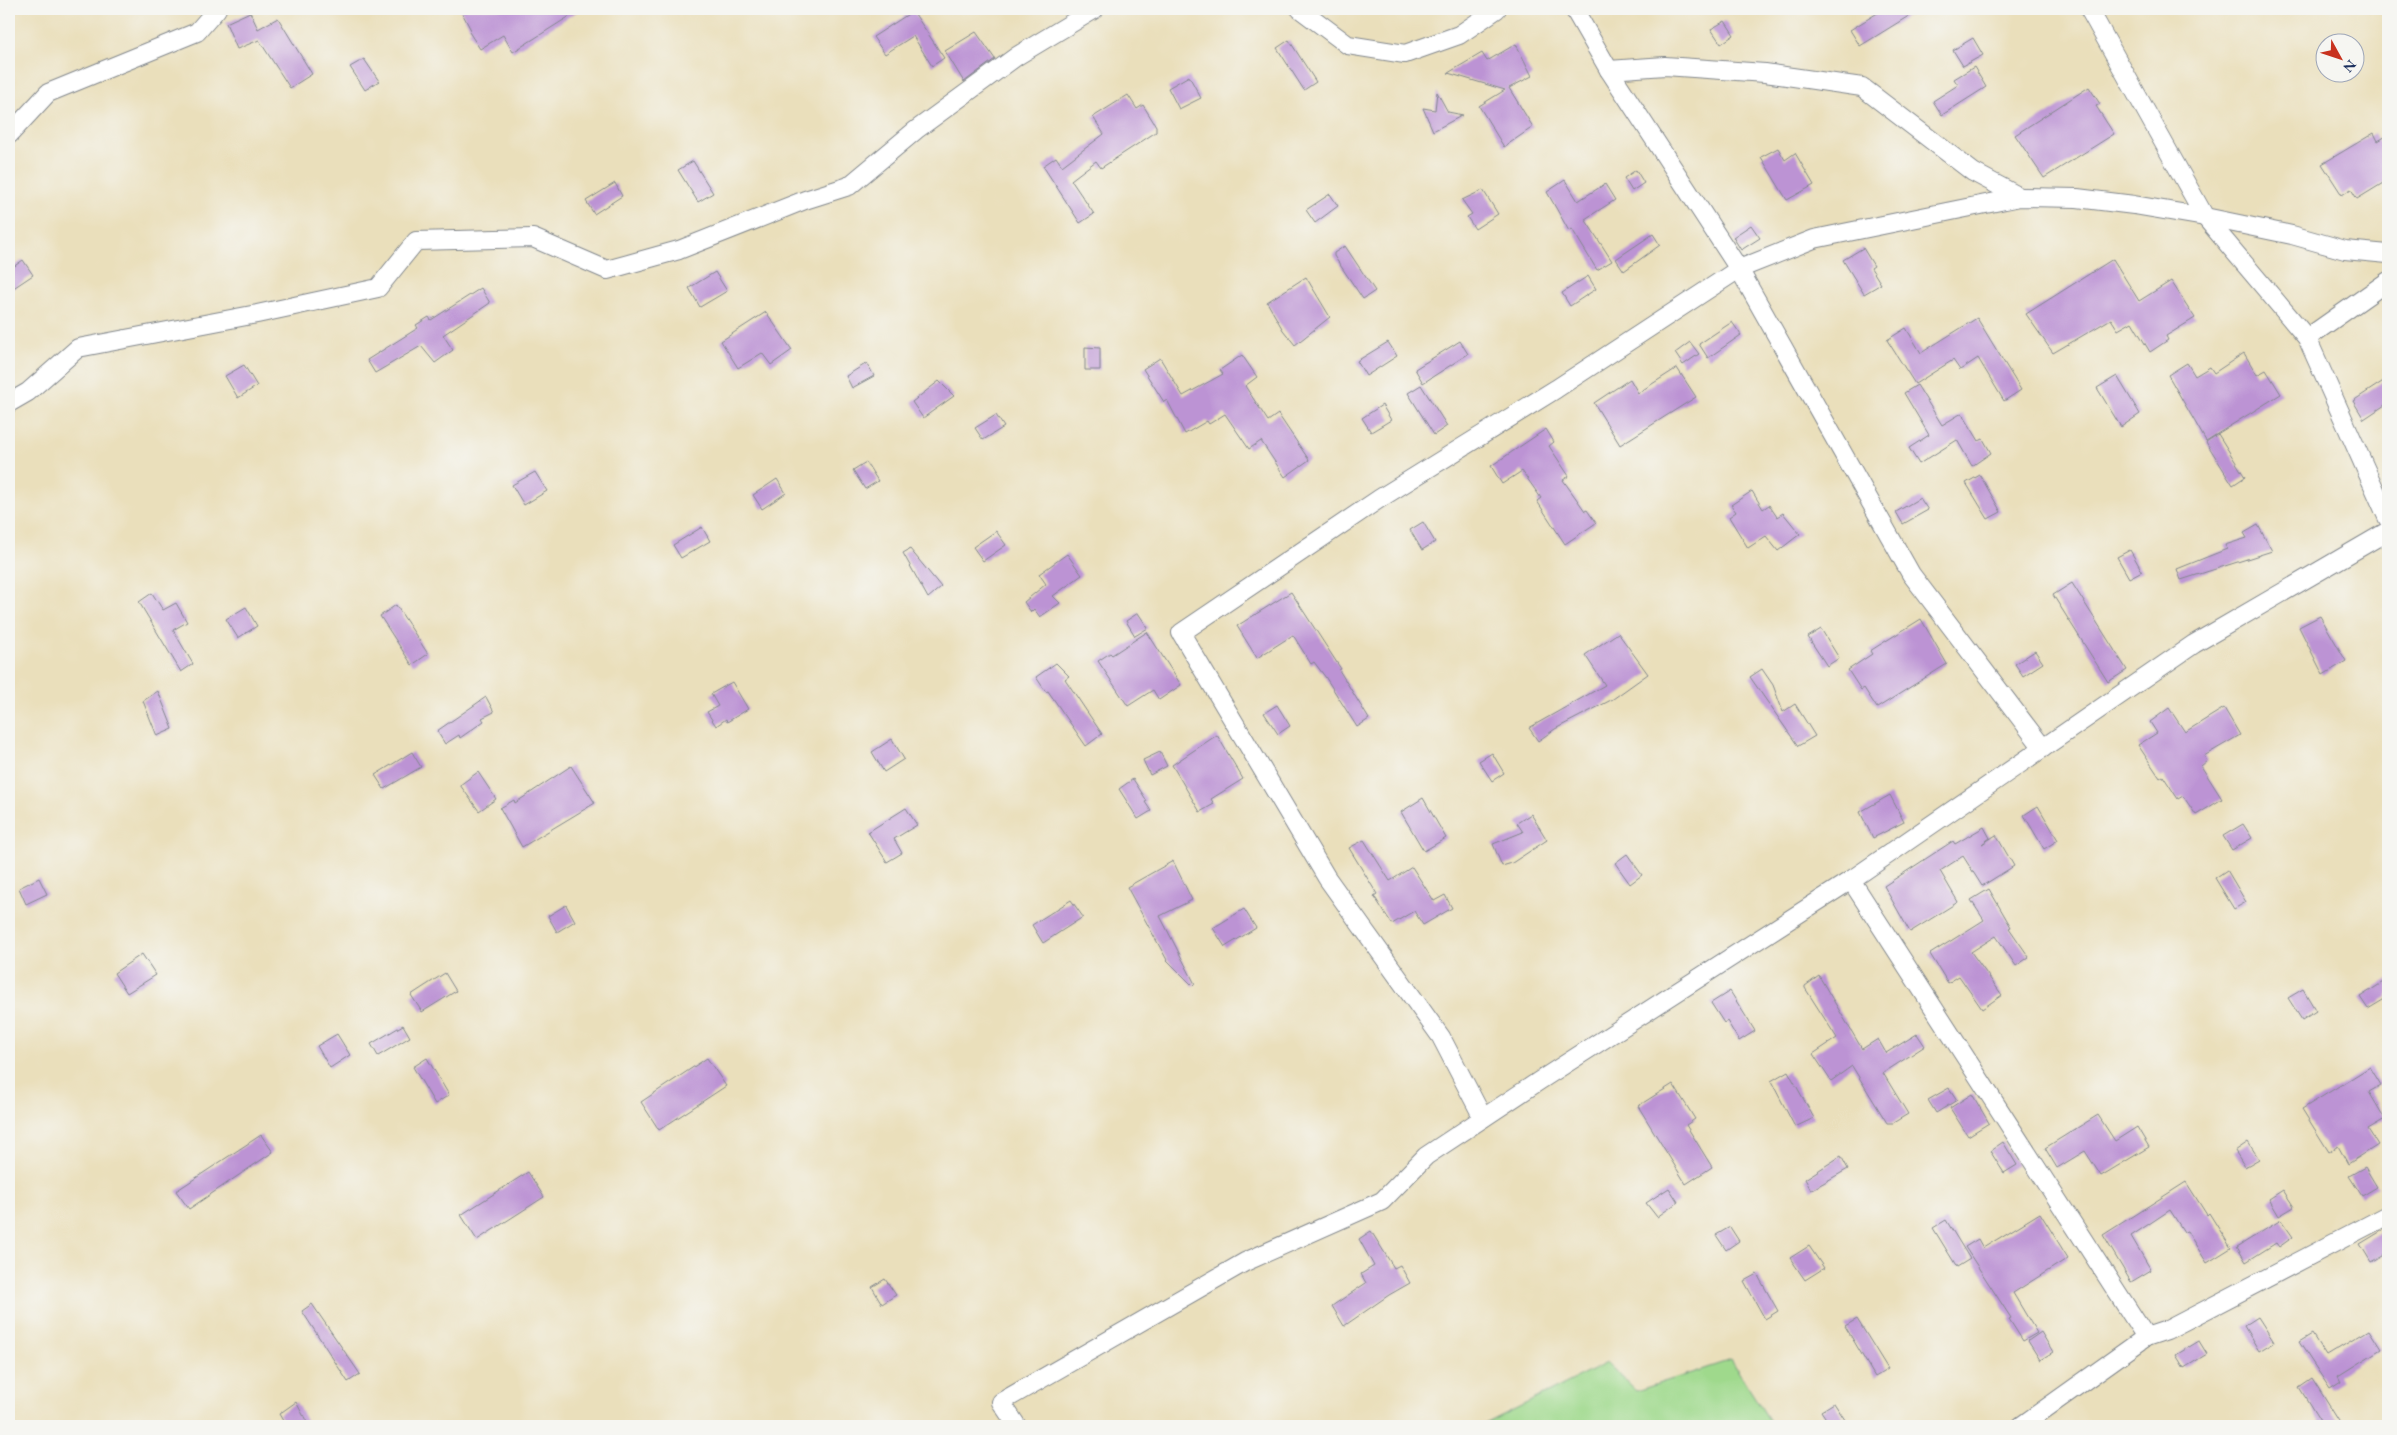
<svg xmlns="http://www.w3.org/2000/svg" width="2397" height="1435" viewBox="0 0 2397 1435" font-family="'EB Garamond',serif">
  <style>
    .green { fill: #9fd98c; stroke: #5d8475 }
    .building { fill: #bc93d4 }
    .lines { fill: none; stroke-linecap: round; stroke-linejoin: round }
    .minor-casing { stroke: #82878c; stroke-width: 20 }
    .minor { stroke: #fff; stroke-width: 18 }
  </style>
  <rect width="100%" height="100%" fill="#f6f6f2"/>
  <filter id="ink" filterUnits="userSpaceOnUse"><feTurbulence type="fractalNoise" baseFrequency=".02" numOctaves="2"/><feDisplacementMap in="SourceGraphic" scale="10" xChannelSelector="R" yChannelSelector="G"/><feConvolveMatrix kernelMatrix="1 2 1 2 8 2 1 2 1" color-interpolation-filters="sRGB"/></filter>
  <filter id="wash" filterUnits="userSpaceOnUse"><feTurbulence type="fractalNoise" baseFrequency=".0096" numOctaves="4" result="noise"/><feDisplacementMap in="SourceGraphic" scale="20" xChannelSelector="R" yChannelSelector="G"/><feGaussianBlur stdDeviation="1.12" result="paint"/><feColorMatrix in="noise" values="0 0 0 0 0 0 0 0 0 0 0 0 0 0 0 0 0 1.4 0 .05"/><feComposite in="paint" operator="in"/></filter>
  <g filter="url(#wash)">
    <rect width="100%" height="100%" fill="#eadfbb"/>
    <path class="green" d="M1731,1360L1773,1426H1481L1607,1363L1636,1391Z"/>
    <g id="blocks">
      <g class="building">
        <path d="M460,9H581L513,52L503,35L480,49L469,32L471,30Z"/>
        <path d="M1884,9H1920L1860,46L1850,30Z"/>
        <path d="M913,11L944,58L932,66L913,36L885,54L873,37Z"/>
        <path d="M250,12L258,29L278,18L312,74L290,88L259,40L237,49L226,23Z"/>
        <path d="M1725,21L1734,35L1721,44L1711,29Z"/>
        <path d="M976,32L995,59L964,82L945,51Z"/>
        <path d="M1973,38L1983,55L1963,66L1953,50Z"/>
        <path d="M1289,40L1316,82L1304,90L1277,48Z"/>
        <path d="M1516,44L1532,76L1509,88L1533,127L1504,147L1479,106L1505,90L1448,73L1482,53L1487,61Z"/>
        <path d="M364,59L379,81L365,90L350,67Z"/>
        <path d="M1974,67L1986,87L1942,115L1933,101L1958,85L1954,79Z"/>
        <path d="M1189,76L1201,98L1179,109L1168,88Z"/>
        <path d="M2089,87L2100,104L2096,106L2114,134L2044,178L2015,135Z"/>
        <path d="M1437,92L1448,112L1463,115L1433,131L1423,108L1435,110Z"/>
        <path d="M1128,95L1137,109L1143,105L1156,126V132L1101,168L1096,161L1071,180L1094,214L1080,223L1043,166L1056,157L1062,166L1104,134L1093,117Z"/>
        <path d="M2374,133L2378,141L2388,135V180L2357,199L2351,189L2342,195L2322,164Z"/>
        <path d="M1778,148L1785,160L1795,153L1814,185L1787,200L1761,157Z"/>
        <path d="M693,161L713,193L698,202L678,170Z"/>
        <path d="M1636,170L1644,183L1632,191L1624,178Z"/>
        <path d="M1565,180L1578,201L1605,184L1615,200L1585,219L1612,261L1597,270L1572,229L1569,231L1547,192Z"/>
        <path d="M615,183L622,196L594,214L586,201Z"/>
        <path d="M1483,190L1498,214L1475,229L1467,217L1472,214L1462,200Z"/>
        <path d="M1330,194L1338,206L1315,223L1306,210Z"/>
        <path d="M1751,225L1760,238L1741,250L1733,237Z"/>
        <path d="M1653,234L1660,245L1624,271L1616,259Z"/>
        <path d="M1345,246L1375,291L1363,299L1334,256V253Z"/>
        <path d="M1863,248L1874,266L1871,268L1881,284L1864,294L1843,260Z"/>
        <path d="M2113,259L2139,301L2171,281L2195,318L2166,336L2168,340L2150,352L2132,322L2118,330L2111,319L2053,353L2026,314Z"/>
        <path d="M23,260L33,275L9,291V270Z"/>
        <path d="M715,272L727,291L700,307L689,288Z"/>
        <path d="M1588,276L1596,289L1570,306L1562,293Z"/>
        <path d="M1306,277L1330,317L1295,345L1283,330L1267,302Z"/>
        <path d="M481,288L490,303L443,335L453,350L435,363L421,346L375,373L367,360L418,328L416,325L429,317L431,320Z"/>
        <path d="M766,312L792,350L771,365L762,353L738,368L721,341Z"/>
        <path d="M1977,318L2021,390L2004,401L1978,358L1960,370L1953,360L1915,384L1887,340L1906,328L1921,353Z"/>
        <path d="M1732,322L1741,335L1708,358L1699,344Z"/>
        <path d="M1460,341L1468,354L1423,383L1415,369Z"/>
        <path d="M1388,342L1397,356L1366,376L1357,361Z"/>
        <path d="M1690,342L1699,354L1683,365L1675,353Z"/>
        <path d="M1085,347L1100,348V370H1085Z"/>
        <path d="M2244,353L2257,375L2266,370L2281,394L2206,441L2168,375L2187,363L2195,376L2210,367L2214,373Z"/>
        <path d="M1242,355L1257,377L1245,386L1268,421L1278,414L1309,460L1285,477L1261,441L1249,449L1225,414L1209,424L1207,421L1185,434L1167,400L1164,402L1143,369L1160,358L1183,396L1223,374L1220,370Z"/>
        <path d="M867,363L874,376L852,388L846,376Z"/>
        <path d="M244,365L257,386L238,398L225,376Z"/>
        <path d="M1677,368L1696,397L1620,445L1594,403L1630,379L1638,393Z"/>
        <path d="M2117,376L2140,414L2121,427L2097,388Z"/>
        <path d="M2388,378V403L2364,419L2353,401Z"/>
        <path d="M939,381L954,396L923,418L912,402Z"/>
        <path d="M1421,385L1447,426L1434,435L1408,393Z"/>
        <path d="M1917,385L1942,425L1962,413L1979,441L1983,439L1991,453L1972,466L1957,440L1919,464L1909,448L1929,435L1904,393Z"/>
        <path d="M1382,405L1391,420L1371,432L1362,418Z"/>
        <path d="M996,415L1004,427L983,440L975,428Z"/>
        <path d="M1546,429L1554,442L1549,446L1569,476L1563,480L1585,511L1587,510L1596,523L1565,544L1537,501L1541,498L1522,471L1502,484L1491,466Z"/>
        <path d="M2218,434L2245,477L2233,485L2206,442Z"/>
        <path d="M866,462L878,481L865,489L853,470Z"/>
        <path d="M535,472L547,491L524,505L512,485Z"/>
        <path d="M1980,475L2001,512L1988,519L1966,483Z"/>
        <path d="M777,479L786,493L762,509L753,495Z"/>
        <path d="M1752,491L1763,509L1769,505L1777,517L1783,513L1800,534L1778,551L1766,536L1748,548L1729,517L1736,512L1731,505Z"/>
        <path d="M1920,498L1928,510L1903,524L1896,512Z"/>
        <path d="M1423,522L1435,542L1422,550L1410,530Z"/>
        <path d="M2258,525L2272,551L2181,580L2177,569L2227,549L2225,545L2247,538L2244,533Z"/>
        <path d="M702,527L710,541L681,558L673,545Z"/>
        <path d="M996,531L1006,545L983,561L973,547Z"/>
        <path d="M910,549L941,587L928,598L903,553Z"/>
        <path d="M2130,550L2142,571L2129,578L2117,557Z"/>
        <path d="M1067,554L1082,575L1053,596L1060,603L1040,617L1034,609L1031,612L1024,602L1046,584L1039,574Z"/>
        <path d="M2072,583L2127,670L2108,682L2053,595Z"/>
        <path d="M1291,592L1341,669L1339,670L1369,719L1357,727L1326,678L1314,662L1311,664L1293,635L1257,658L1237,626Z"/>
        <path d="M152,593L163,610L176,603L187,622L173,630L193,664L181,672L139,602Z"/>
        <path d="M396,605L428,654L412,665L380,616Z"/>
        <path d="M246,607L257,626L238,638L226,619Z"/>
        <path d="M1138,613L1148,628L1135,636L1126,621Z"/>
        <path d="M2320,616L2346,661L2323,675L2299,627Z"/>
        <path d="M1921,619L1947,664L1877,708L1864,688L1861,690L1848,670L1872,654L1870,651L1881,644Z"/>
        <path d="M1821,629L1839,658L1827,666L1808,637Z"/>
        <path d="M1147,632L1181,685L1159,700L1153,690L1128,706L1098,661L1110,653L1112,655Z"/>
        <path d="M1618,633L1648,674L1613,699L1555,729L1538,741L1529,728L1605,685L1585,655Z"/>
        <path d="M2035,651L2043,663L2023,676L2015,664Z"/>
        <path d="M1056,663L1069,676L1065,679L1102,734L1086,746L1048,691L1046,692L1036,677Z"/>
        <path d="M1762,669L1773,685L1783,712L1795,704L1815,736L1798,746L1750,677Z"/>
        <path d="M732,682L748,709L727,722L726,719L716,726L707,712L718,706L711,694Z"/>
        <path d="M158,691L173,729L157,736L143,701Z"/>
        <path d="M486,697L494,712L482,718L484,721L460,738L459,735L445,744L437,731Z"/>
        <path d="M1277,705L1290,726L1278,734L1264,713Z"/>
        <path d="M2169,708L2185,732L2224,708L2240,735L2204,756L2207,761L2201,766L2222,799L2196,815L2183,796L2178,799L2163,776L2160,778L2138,745L2157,733L2150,722Z"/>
        <path d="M1217,735L1243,779L1211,799L1214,804L1200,812L1172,765Z"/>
        <path d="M892,739L904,759L884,772L872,752Z"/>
        <path d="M412,752L421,767L384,789L375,775Z"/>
        <path d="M1160,752L1167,766L1150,775L1143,760Z"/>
        <path d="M1492,753L1504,773L1492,781L1479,761Z"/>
        <path d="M571,766L595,803L522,847L500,808L514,800L515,803Z"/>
        <path d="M478,772L496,799L479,811L460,785Z"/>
        <path d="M1133,779L1147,801L1145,802L1151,811L1138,819L1119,789Z"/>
        <path d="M1890,795L1904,822L1873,838L1860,812Z"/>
        <path d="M1423,798L1446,838L1424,851L1401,812Z"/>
        <path d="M2038,806L2058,840L2044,849L2024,815Z"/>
        <path d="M906,808L917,825L894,839L902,853L887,862L868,832Z"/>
        <path d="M1531,814L1547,840L1512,863L1502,866L1493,844L1523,832L1517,823Z"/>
        <path d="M2243,824L2252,838L2232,850L2223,836Z"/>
        <path d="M1984,827L1990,838L1982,844L1996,835L2014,866L1982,886L1963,856L1940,871L1958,902L1910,932L1884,886L1953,841L1955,844Z"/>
        <path d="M1364,840L1390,881L1412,867L1434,901L1445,895L1452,908L1423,925L1414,911L1392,924L1374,896L1377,894L1349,848Z"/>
        <path d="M1627,854L1642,875L1630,884L1615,863Z"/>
        <path d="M1173,861L1192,900L1160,916L1195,984L1193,986L1167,960L1127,887Z"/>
        <path d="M2227,870L2246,902L2234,909L2215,878Z"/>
        <path d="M39,878L47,894L26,904L19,888Z"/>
        <path d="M1989,889L2011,927L2009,928L2029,957L2016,966L1996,936L1971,952L2002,995L1982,1009L1959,976L1948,983L1930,954L1984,920L1971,900Z"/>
        <path d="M1071,900L1083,917L1043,943L1032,925Z"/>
        <path d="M566,905L575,921L557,932L548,916Z"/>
        <path d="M1244,909L1256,928L1225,947L1213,928Z"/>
        <path d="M142,954L156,975L127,993L114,973Z"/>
        <path d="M445,973L456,991L422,1012L411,995Z"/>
        <path d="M1819,976L1862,1049L1878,1039L1886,1053L1917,1034L1925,1046L1883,1073L1908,1114L1893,1123H1887L1852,1066L1831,1081L1813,1054L1837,1038L1805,988V986Z"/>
        <path d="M2388,979V997L2368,1009L2360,997Z"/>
        <path d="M2303,989L2316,1011L2302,1020L2288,998Z"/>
        <path d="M1730,991L1755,1031L1739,1041L1727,1021L1724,1023L1711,1003Z"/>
        <path d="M403,1025L410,1037L378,1056L371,1044Z"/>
        <path d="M337,1034L350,1055L330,1068L317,1046Z"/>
        <path d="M427,1058L449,1095L435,1104L413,1067Z"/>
        <path d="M707,1058L726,1086L659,1130L641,1102Z"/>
        <path d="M2370,1067L2381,1085L2369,1092L2385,1119L2368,1129L2378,1145L2348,1164L2338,1146L2329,1152L2302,1109Z"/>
        <path d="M1788,1071L1814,1118L1795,1127L1771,1081Z"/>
        <path d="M1673,1084L1695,1119L1686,1125L1712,1167L1686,1184L1638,1106Z"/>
        <path d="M1949,1088L1957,1100L1936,1113L1928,1100Z"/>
        <path d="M1972,1094L1989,1123L1968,1136L1950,1108Z"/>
        <path d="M2098,1115L2115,1141L2137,1127L2149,1147L2101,1176L2085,1151L2057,1168L2045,1148Z"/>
        <path d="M261,1135L273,1152L189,1209L176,1191Z"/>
        <path d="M2003,1142L2017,1165L2004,1173L1990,1151Z"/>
        <path d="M2248,1142L2259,1159L2245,1167L2235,1151Z"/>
        <path d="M1841,1156L1848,1169L1811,1190L1805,1179Z"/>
        <path d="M2365,1167L2377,1187L2362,1196L2349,1176Z"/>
        <path d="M528,1172L544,1197L477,1240L461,1215Z"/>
        <path d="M2186,1182L2207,1215L2209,1213L2231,1248L2207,1263L2187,1231L2184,1232L2170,1210L2131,1236L2151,1270L2131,1282L2103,1235Z"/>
        <path d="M1669,1188L1678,1202L1657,1217L1646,1203Z"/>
        <path d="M2283,1190L2294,1207L2279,1216L2269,1199Z"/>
        <path d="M2040,1213L2068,1258L2013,1293L2037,1333L2023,1341L2009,1319L2011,1318L1965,1247L1978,1239L1983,1248Z"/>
        <path d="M1946,1220L1970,1259L1957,1267L1933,1228Z"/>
        <path d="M2281,1220L2293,1237L2279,1247L2276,1243L2246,1262L2237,1247Z"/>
        <path d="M1730,1227L1739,1241L1726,1250L1716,1235Z"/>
        <path d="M2388,1227V1252L2371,1262L2360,1244Z"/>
        <path d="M1371,1231L1394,1268L1400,1265L1410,1283L1389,1295L1344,1326L1332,1306L1366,1283L1361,1274L1374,1266L1359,1239Z"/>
        <path d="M1809,1246L1824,1268L1805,1280L1790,1258Z"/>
        <path d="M1757,1274L1778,1311L1765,1319L1744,1281Z"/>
        <path d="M885,1279L896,1295L882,1304L872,1287Z"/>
        <path d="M312,1304L360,1374L348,1382L302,1311Z"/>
        <path d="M2258,1317L2274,1342L2259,1351L2244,1326Z"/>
        <path d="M1857,1319L1888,1369L1875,1377L1845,1326Z"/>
        <path d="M2369,1330L2381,1349L2338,1376L2341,1382L2330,1389L2299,1342L2312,1334L2326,1356Z"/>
        <path d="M2041,1332L2053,1352L2040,1360L2028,1341Z"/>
        <path d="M2199,1341L2207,1354L2184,1368L2176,1355Z"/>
        <path d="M2312,1378L2342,1426H2323L2299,1387Z"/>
        <path d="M296,1402L309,1426H286L279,1414Z"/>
        <path d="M1834,1403L1849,1426H1831L1821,1411Z"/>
      </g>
    </g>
  </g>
  <g filter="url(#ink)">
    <use href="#blocks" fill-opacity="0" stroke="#82878c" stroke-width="1"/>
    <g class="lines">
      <g class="minor-casing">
        <g id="minor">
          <path d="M1300,9L1348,45L1405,54L1459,35L1497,9"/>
          <path d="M1574,9L1609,70L1739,269L1911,574L2043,748"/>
          <path d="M2089,9L2205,217L2307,338L2388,519"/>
          <path d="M1609,70L1665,66L1765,73L1862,87L1973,172L2020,197"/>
          <path d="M9,135L48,93L197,32L217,9"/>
          <path d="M2307,338L2388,281"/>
          <path d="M9,403L28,392L78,348L257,314L378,288L416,241L533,238L607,270L679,250L805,200L849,186L916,130L1017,56L1095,9"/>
          <path d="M1851,880L2146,1337L2167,1330L2388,1215"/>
          <path d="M1483,1118L1441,1037L1327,878L1181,633L1379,499L1556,389L1739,269L1814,239L2020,197L2077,198L2134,205L2205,217L2292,235L2345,250L2388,254"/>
          <path d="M1017,1426L1001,1402L1245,1262L1382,1201L1426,1156L1539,1081L1851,880L2194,644L2388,531"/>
          <path d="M2021,1426L2146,1337"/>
        </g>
      </g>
      <use href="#minor" class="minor"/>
    </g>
  </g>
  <rect width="2397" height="1435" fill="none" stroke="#f6f6f2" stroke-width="30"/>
  <g transform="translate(2340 58) rotate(130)"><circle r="24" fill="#f6f6f2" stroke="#9ea6b7"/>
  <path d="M0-4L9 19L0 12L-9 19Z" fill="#c8321e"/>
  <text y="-8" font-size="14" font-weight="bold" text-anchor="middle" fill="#1b2f5e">N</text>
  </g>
</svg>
